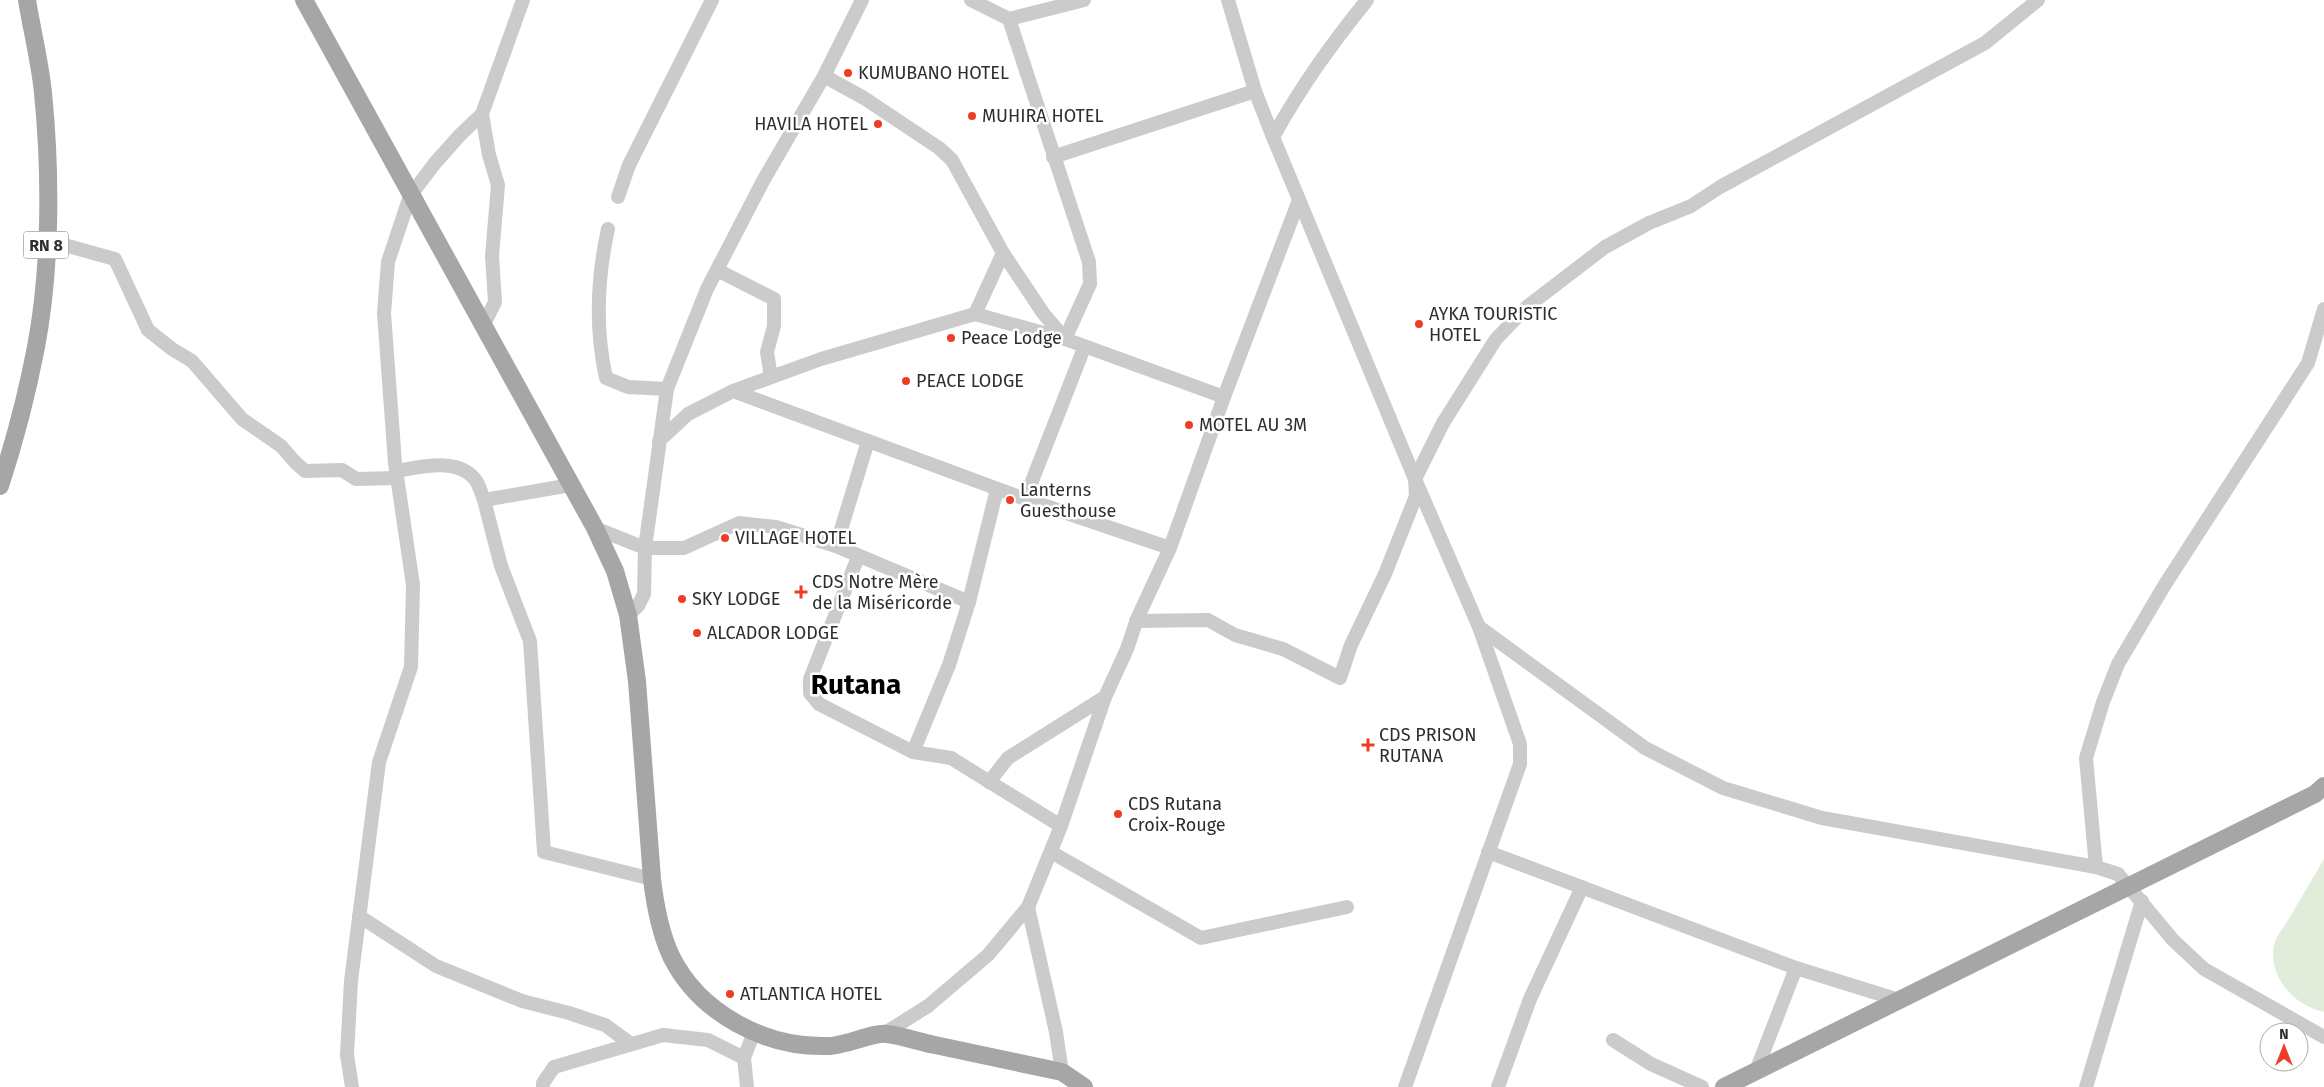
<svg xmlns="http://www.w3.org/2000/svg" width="2324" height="1087" viewBox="0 0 2324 1087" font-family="'Fira Sans',sans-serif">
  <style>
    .green { fill: #e1ecdb }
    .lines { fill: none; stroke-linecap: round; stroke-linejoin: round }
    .minor { stroke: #cbcbcb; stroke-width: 14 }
    .major { stroke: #a6a6a6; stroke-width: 18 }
    .poi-dot { fill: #ef3c26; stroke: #fff; stroke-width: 2 }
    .labels { text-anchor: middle; stroke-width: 5; stroke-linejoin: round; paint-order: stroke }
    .shield { fill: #fff; stroke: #6d6d6d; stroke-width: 1 }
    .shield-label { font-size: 16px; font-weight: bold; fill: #2e2e2e }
    .poi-label { font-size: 18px; fill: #2e2e2e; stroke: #fff; text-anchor: start }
    .town-label { font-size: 28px; font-weight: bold; fill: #000; stroke: #fff }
  </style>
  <rect width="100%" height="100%" fill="#fff"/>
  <path class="green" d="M2324,859V1012C2294,1006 2268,977 2274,945C2275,938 2283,928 2287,922C2299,901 2312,880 2324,859Z"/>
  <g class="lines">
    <g class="minor">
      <path d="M971,0L1009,19L1089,262L1090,284L1065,339L975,314"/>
      <path d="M1228,0L1255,91L1273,137L1415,479L1479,627L1645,748L1723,788L1822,818L2096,867L2118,874L2173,940L2204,969L2324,1037"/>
      <path d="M1009,19L1084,0"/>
      <path d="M824,76L864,98L939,148L952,160L1003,253L1043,313L1065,339L1224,397"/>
      <path d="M482,114L489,155L498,185L492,256L495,302L483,326"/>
      <path d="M1273,137C1302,85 1330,46 1367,0"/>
      <path d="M1053,157L1255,91"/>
      <path d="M618,197L629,165L712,0"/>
      <path d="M608,229C597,279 595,328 606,378L628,387L667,389"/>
      <path d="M46,240L115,259L148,330L172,349L192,361L242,419L281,446L295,462L305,471L342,470L356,479L397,478"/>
      <path d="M717,270L774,299V326L767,352L771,377"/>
      <path d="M733,391L1025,499L1170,548"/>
      <path d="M659,441L688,414L733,391L821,359L975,314L1003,253"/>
      <path d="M396,471C421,467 460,456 477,482C480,488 482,495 484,500L571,485"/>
      <path d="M1025,499L1084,348"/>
      <path d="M484,500L501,566L530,641L544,852L652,879"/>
      <path d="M595,528L645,548H684L739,523L776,527L836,546L868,441"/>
      <path d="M836,546L969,602"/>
      <path d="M858,557L810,679V693L819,704L913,752L949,665L969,602L997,489"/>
      <path d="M628,615L638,606L644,594L645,548L667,389L707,289L763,181L824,76L862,0"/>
      <path d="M1136,621L1208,620L1235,635L1283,649L1340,678L1351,645L1385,574L1416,496L1415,479L1443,423L1496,339L1528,306L1605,247L1649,223L1691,206L1720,187L1985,43L2038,0"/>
      <path d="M913,752L951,758L1061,826"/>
      <path d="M989,782L1008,758L1105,697"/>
      <path d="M1051,852L1201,938L1347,907"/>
      <path d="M1488,852L1796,968L1756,1071"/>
      <path d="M2096,867L2086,758L2103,702L2118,664L2164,586L2308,363L2324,309"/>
      <path d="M1028,907L1056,1032L1062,1072"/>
      <path d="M359,916L436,966L522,1001L569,1013L605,1025L631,1044"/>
      <path d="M1796,968L1899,1000"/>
      <path d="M885,1033L928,1006L988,955L1028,907L1061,826L1105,697L1127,649L1137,619L1170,548L1224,397L1299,200"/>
      <path d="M1613,1040L1651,1064L1702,1087"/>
      <path d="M352,1087L347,1055L351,981L379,762L411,667L413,585L395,463L384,313L388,262L410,196L435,163L460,135L482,114L523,0"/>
      <path d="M543,1087V1083L554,1067L663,1035L708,1040L744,1058"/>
      <path d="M747,1087L744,1058L754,1032"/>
      <path d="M1405,1087L1520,764V744L1479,627"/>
      <path d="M1498,1087L1530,999L1582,887"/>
      <path d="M2086,1087L2142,901"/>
    </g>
    <g class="major">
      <path d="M304,0L595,528L615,571L628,615L637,681L652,879C655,905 660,932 671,956C699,1013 765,1048 828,1046C845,1046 874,1032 887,1034C903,1036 920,1042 935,1045C978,1054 1020,1063 1062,1072L1084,1087"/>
      <path d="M0,486C15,440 27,394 36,347C51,268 51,173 43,93C40,62 32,31 27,0"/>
      <path d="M1724,1087L2315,794L2324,786"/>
    </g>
  </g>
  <g class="poi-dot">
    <circle cx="848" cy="73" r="5"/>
    <circle cx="972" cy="116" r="5"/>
    <circle cx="878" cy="124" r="5"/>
    <circle cx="1419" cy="324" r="5"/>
    <circle cx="951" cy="338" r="5"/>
    <circle cx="906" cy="381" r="5"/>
    <circle cx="1189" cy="425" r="5"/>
    <circle cx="1010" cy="500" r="5"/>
    <circle cx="725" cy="538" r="5"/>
    <path d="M798.5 584.5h5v5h5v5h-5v5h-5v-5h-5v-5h5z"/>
    <circle cx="682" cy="599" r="5"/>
    <circle cx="697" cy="633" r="5"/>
    <path d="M1365.5 737.5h5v5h5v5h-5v5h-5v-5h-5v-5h5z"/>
    <circle cx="1118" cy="814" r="5"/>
    <circle cx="730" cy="994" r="5"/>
  </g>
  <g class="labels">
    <rect class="shield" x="23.5" y="231.5" width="45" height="27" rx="4"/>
    <g class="shield-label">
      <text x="46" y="251">RN 8</text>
    </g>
    <g class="poi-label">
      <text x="858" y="79">KUMUBANO HOTEL</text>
      <text x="982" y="122">MUHIRA HOTEL</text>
      <text x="868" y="130" text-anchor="end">HAVILA HOTEL</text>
      <text x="1429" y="320">AYKA TOURISTIC<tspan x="1429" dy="21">HOTEL</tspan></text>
      <text x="961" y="344">Peace Lodge</text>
      <text x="916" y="387">PEACE LODGE</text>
      <text x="1199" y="431">MOTEL AU 3M</text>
      <text x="1020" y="496">Lanterns<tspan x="1020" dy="21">Guesthouse</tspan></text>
      <text x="735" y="544">VILLAGE HOTEL</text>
      <text x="812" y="588">CDS Notre Mère<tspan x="812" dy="21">de la Miséricorde</tspan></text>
      <text x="692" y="605">SKY LODGE</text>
      <text x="707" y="639">ALCADOR LODGE</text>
      <text x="1379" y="741">CDS PRISON<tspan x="1379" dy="21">RUTANA</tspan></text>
      <text x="1128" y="810">CDS Rutana<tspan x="1128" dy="21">Croix-Rouge</tspan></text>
      <text x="740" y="1000">ATLANTICA HOTEL</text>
    </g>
    <g class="town-label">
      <text x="856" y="694">Rutana</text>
    </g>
  </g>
  <g transform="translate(2284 1047)"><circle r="24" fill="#ffffff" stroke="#ababab"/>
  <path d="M0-4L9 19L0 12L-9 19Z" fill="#ef3c26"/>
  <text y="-8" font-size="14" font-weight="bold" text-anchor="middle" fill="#2e2e2e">N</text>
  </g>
</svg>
